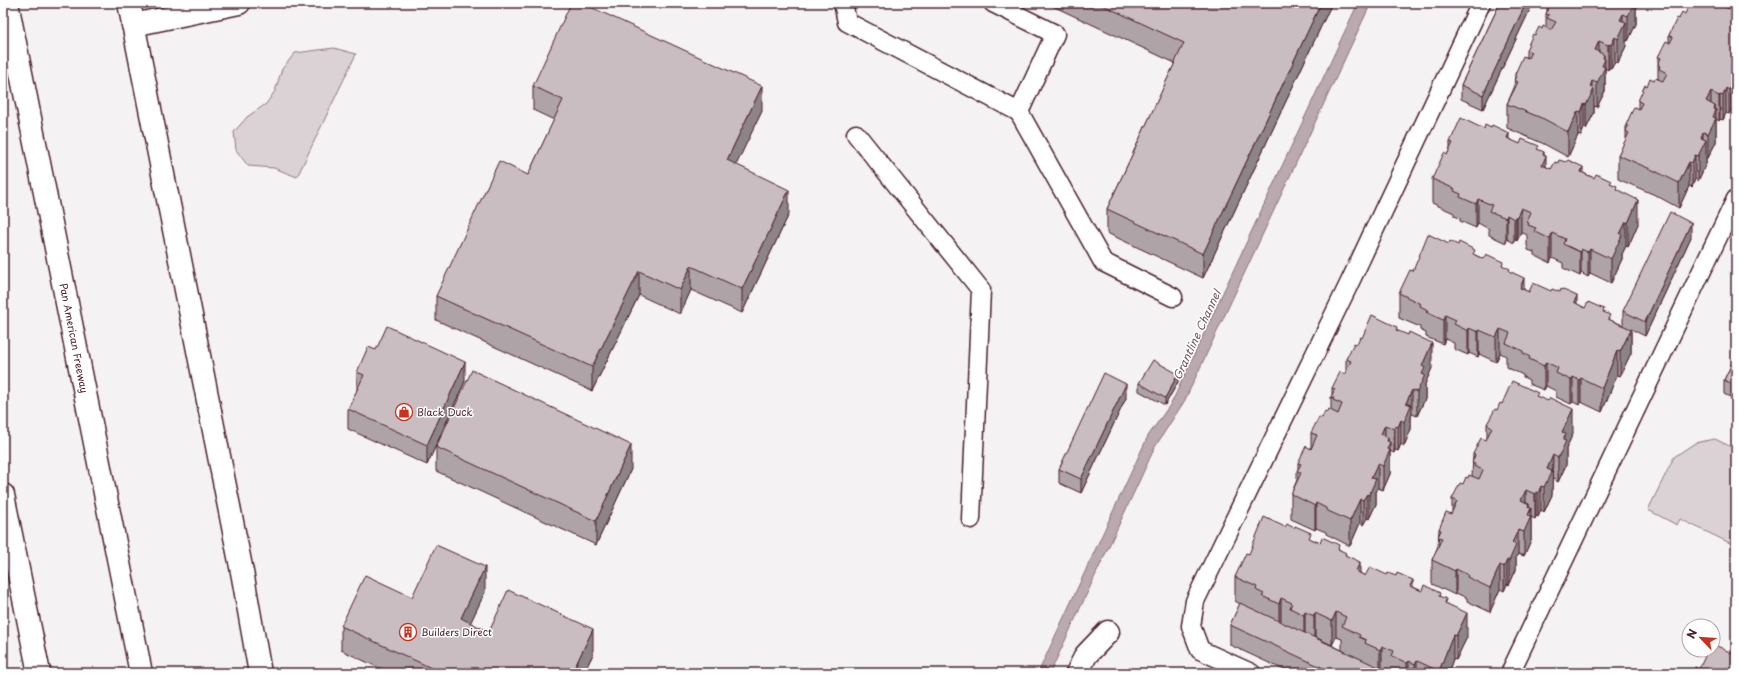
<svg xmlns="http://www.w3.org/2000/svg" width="1739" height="676" viewBox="0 0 1739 676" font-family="'Playpen Sans',sans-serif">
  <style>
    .green { fill: #dbd2d5; stroke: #927880 }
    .water { fill: #baa9ae; stroke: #8d727a }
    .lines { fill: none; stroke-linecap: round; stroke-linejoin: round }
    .service-casing { stroke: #4a1f2b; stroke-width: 21 }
    .minor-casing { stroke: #4a1f2b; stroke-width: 25 }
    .secondary-casing { stroke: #4a1f2b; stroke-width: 25 }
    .motorway-casing { stroke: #4a1f2b; stroke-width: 25 }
    .service { stroke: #fff; stroke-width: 18 }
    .minor { stroke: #fff; stroke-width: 22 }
    .secondary { stroke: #fff; stroke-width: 22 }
    .motorway { stroke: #fff; stroke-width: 22 }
    .wall { fill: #aea3a6; stroke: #4a1f2b; fill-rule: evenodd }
    .shaded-wall { fill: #8d8487; stroke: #4a1f2b }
    .building { fill: #cabdc1; stroke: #4a1f2b }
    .labels { text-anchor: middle; stroke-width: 3; stroke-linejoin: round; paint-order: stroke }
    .street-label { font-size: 10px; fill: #4a1f2b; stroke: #fff }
    .poi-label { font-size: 10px; fill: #4a1f2b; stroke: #fff; text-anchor: start }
    .water-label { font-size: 11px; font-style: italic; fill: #714f59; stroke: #fff }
  </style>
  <rect width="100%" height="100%" fill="#f4f2f2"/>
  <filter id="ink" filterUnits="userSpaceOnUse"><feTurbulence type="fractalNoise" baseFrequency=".025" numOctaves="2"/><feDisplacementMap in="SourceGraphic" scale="8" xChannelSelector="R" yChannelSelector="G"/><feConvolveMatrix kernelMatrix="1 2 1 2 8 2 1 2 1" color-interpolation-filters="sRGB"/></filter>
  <g filter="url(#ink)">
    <g class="green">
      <path d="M334,48L356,54L297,177L274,168L248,166L236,150L234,132L247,117L266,104L275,91L282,69L295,53Z"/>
      <path d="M1715,439L1736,449V546L1680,519L1677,525L1648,510L1674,457L1695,443Z"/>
    </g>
    <path class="water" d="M1358,3H1371L1185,400L1155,447L1050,673H1038L1148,436L1172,402Z"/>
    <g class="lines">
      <g class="service-casing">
        <g id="service">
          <path d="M843,3L847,22L1019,112L1055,34L993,3"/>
          <path d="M1019,112L1103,262L1173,297"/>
          <path d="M856,134L981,290L971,519"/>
          <path d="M1251,673L1200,650L1191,626L1195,601L1348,286L1481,3"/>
          <path d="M1510,673L1736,199"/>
        </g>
      </g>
      <g class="minor-casing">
        <g id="minor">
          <path d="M133,25L239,3"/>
          <path d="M1077,673L1086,655L1108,632"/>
        </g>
      </g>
      <g class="secondary-casing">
        <path id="secondary" d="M129,3L243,577L260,673"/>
      </g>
      <g class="motorway-casing">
        <g id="motorway">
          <path d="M7,3L141,673"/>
          <path d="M3,495L39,673"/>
        </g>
      </g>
      <use href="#service" class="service"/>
      <use href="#minor" class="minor"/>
      <use href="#secondary" class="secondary"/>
      <use href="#motorway" class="motorway"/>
    </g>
    <g class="wall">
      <path d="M1046,3H1332L1203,278L1107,233V209L1175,63Z"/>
      <path d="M1500,3H1533L1483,109L1461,99V85Z"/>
      <path d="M1548,3H1639L1636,9V24L1628,41L1626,40V46L1618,63L1615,62L1611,69L1609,68L1608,70L1605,68V91L1597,107L1594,106V113L1586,129L1584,128L1581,136L1578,135L1568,157L1544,144L1507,128V104L1514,88L1515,74L1526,57V50L1535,35L1542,29L1546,28V14L1547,12V6Z"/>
      <path d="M1731,10L1736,11V100L1729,114L1726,113L1723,120L1720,119L1719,121L1716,119V142L1708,158L1706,157V164L1698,181L1695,179L1692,187L1689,186L1679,208L1655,195L1618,179V155L1626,140V125L1638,108V101L1647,86L1654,80L1658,79V57L1669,43V35L1679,19L1685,14Z"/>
      <path d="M533,86L762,111L736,164L789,214L742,313L691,290L680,314L639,295L592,391L436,320V296L528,175L554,120L533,110Z"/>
      <path d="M1484,129L1520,144L1539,150L1544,155L1546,167L1551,169L1583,173L1594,178L1611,183L1617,190L1638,224L1628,247L1626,246L1622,254V259L1611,283L1590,273L1588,277L1581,273L1580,276L1563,268V263L1552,258L1550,263L1534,255V252L1528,250V247L1527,246V235L1521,232L1517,241L1516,240L1514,243L1507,239L1506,243L1489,235V229L1478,223L1476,228L1460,221V218L1454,216V213L1432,203V179L1447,155L1450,149V142Z"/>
      <path d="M1691,237L1645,336L1631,329V353L1620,376L1617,375L1602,412L1581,402L1579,405L1573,402L1571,404L1556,397V391L1546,386L1544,390L1529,384V380L1523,377V375L1506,367V356L1500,353L1496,362L1479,354L1478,357L1469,353L1468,355L1454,349V343L1445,339L1443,344L1426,337V333L1420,330V327L1399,318V293L1413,271L1475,255L1483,259L1503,266L1510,271L1524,290L1529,292L1577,304L1585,308L1604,313L1610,320L1623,325V311Z"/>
      <path d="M1397,331L1432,368L1425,384V399L1417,416L1412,414L1411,417V429L1404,446L1401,444L1398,451L1395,450L1394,453L1390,451V474L1383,490L1378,488L1376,492V504L1369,519L1367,518L1363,525L1360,523L1350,546L1326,534V532L1316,528L1315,530L1291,519V494L1297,480V471L1298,469V463L1311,447V433L1327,412L1331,411V397L1332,395V388L1345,374L1346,371V359L1362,338Z"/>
      <path d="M376,350L465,381L427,465L348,429V409L357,391V372Z"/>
      <path d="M1736,355V400L1724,394V380Z"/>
      <path d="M1178,382L1165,405L1139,391V383Z"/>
      <path d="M1538,397L1573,433L1566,449V465L1558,482L1553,479L1552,481V495L1544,512L1541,510L1538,517L1536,516L1535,519L1531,517V540L1524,556L1518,554L1516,557V570L1509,585L1507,584L1504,591L1500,589L1490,612L1467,601V598L1456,593L1455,595L1432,584V560L1438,546L1439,529L1452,513V499L1468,478L1472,477L1473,454L1486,440L1487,437V424L1502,404Z"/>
      <path d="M1126,398L1081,493L1059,483V469Z"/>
      <path d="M436,447L631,469L596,545L436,471Z"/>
      <path d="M1311,539L1320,543L1339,549L1346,555L1360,573L1365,576L1413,587L1422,591L1440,597L1446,603L1467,637L1456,660L1453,659L1448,673H1291L1230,645V625L1240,604L1235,601V577L1249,554ZM1315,637L1332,645L1336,637L1342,639V650L1315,638Z"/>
      <path d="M485,592L470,623L489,632L593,654L584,673H390L341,650V626L412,597Z"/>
    </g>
    <g class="shaded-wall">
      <path d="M1321,3H1332L1203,278V254Z"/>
      <path d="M1526,3H1533L1483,109V95Z"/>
      <path d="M1632,3H1639L1636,9V24L1628,41V16Z"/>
      <path d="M1623,14V28L1626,22V46L1618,63V39L1620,20Z"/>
      <path d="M1615,37V62L1611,69V45Z"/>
      <path d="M1599,41V66L1595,50Z"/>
      <path d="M1609,44V68L1608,70V45Z"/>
      <path d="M1604,55V60L1605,59V91L1597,107V83L1603,58Z"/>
      <path d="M1734,65V79L1736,76V100L1729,114V90L1732,71Z"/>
      <path d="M1592,81V92L1594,89V113L1586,129V105L1590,87Z"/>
      <path d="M762,86V111L727,184V160Z"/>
      <path d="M1726,88V113L1723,120V96Z"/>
      <path d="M1711,92V117L1706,101Z"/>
      <path d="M1720,95V119L1719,121V96Z"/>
      <path d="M1584,104V128L1581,136V112Z"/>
      <path d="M1715,106V112L1716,110V142L1708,158V134L1713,117L1714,109Z"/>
      <path d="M1578,111V135L1568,157V132Z"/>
      <path d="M1703,132V144L1706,140V164L1698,181V156L1701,138Z"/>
      <path d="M1509,133V157L1507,138Z"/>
      <path d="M1544,152V160L1546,156V180L1542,165L1543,154Z"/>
      <path d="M1695,155V179L1692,187V163Z"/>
      <path d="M1689,162V186L1679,208V183Z"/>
      <path d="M1583,167V191L1581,172Z"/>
      <path d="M789,190V214L742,313V289Z"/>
      <path d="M1478,199V223L1476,228V204Z"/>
      <path d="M1638,200V224L1628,247V223Z"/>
      <path d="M1521,208V232L1517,241V217Z"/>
      <path d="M1507,215V239L1506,243V218Z"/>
      <path d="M1516,216V240L1514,243V219Z"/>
      <path d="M1626,222V246L1622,254V259L1611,283V259L1620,234Z"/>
      <path d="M1691,223V237L1645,336V322Z"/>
      <path d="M1552,233V258L1550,263V239Z"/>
      <path d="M1581,249V273L1580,276V252Z"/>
      <path d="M1590,249V273L1588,277V252Z"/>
      <path d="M691,266V290L680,314V290Z"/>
      <path d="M639,271V295L592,391V367Z"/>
      <path d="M1524,278V302L1520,288Z"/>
      <path d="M1577,296V321L1574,302Z"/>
      <path d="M1445,315V339L1443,344V320Z"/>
      <path d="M1469,328V353L1468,355V331Z"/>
      <path d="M1500,329V353L1496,362V337Z"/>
      <path d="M1631,329V353L1620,376V352Z"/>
      <path d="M1479,330V354L1478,357V332Z"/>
      <path d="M1432,343V368L1425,384V399L1417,416V392L1422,366Z"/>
      <path d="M1617,351V375L1602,412V388Z"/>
      <path d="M465,362V381L427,465V445Z"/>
      <path d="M1546,362V386L1544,390V366Z"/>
      <path d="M1178,374V382L1165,405V398Z"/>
      <path d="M1573,377V402L1571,404V380Z"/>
      <path d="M1581,378V402L1579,405V380Z"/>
      <path d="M1126,384V398L1081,493V479Z"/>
      <path d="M1412,390V414L1411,417V429L1404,446V422L1406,403Z"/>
      <path d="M1573,409V433L1566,449V465L1558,482V458L1562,432Z"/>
      <path d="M1401,420V444L1398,451V427Z"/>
      <path d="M1385,425V449L1381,434Z"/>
      <path d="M1395,426V450L1394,453V429Z"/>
      <path d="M1388,438V447L1390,442V474L1383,490V466L1387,441Z"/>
      <path d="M631,445V469L596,545V521Z"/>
      <path d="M1553,455L1552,495L1544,512V487L1547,469Z"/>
      <path d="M1378,464V488L1376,492V504L1369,519V495L1371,478Z"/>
      <path d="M1541,486V510L1538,517V493Z"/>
      <path d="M1526,490V514L1521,500Z"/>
      <path d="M1536,492V516L1535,519V494Z"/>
      <path d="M1367,494V518L1363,525V500Z"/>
      <path d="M1360,499V523L1350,546V521Z"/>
      <path d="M1316,503V528L1315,530V506Z"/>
      <path d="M1529,504V513L1531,508V540L1524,556V532L1528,507Z"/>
      <path d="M1518,530V554L1516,557V570L1509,585V561L1512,543Z"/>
      <path d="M1507,560V584L1504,591V567Z"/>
      <path d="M1360,562V586L1356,571Z"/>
      <path d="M1500,565V589L1490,612V588Z"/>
      <path d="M485,567V592L461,643V618Z"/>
      <path d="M1456,569V593L1455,595V571Z"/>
      <path d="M1413,580V604L1410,586Z"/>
      <path d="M1281,598V622L1279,628V604Z"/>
      <path d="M1305,612V636L1304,639V615Z"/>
      <path d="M1336,612V637L1332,645V621Z"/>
      <path d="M1315,613V637L1314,640V616Z"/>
      <path d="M1467,613V637L1456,660V636Z"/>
      <path d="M593,629V654L584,673H572Z"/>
      <path d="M1453,635V659L1448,673H1439V671Z"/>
      <path d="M1382,646V670L1380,673V650Z"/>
      <path d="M1409,661V673H1407V663Z"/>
      <path d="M1417,661V673H1415V664Z"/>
    </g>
    <g class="building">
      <path d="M571,3H582L762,86L727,160L789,190L742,289L691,266L680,290L639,271L592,367L436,296L499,161L528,175L563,100L533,86Z"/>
      <path d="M1098,3H1321L1203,254L1107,209L1184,43Z"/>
      <path d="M1500,3H1526L1483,95L1461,85Z"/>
      <path d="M1548,3H1634L1628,16L1623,14L1620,20L1626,22L1618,39L1615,37L1611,45L1609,44L1608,45L1599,41L1595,50L1604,55L1603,58L1605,59L1602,66L1605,67L1597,83L1592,81L1590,87L1594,89L1586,105L1584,104L1581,112L1578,111L1568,132L1544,119L1507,104L1518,82L1514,80L1517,75L1515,74L1523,56L1528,58L1531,52L1526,50L1533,34L1535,35L1539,27L1542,29L1543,26L1551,30L1556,22L1547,18L1549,15L1546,14L1549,7L1547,6Z"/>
      <path d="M1690,3H1717L1731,10V9L1736,11V66L1734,65L1732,71L1736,73V76L1729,90L1726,88L1723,96L1720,95L1719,96L1711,92L1706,101L1715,106L1714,109L1716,110L1713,117L1716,118L1708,134L1703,132L1701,138L1706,140L1698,156L1695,155L1692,163L1689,162L1679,183L1655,171L1618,155L1629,133L1626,131L1628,126L1626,125L1634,107L1639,109L1642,103L1638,101L1645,85L1647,86L1650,78L1654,80L1655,78L1663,81L1667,73L1659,69L1660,66L1658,65L1661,58L1658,57L1666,41L1670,43L1673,37L1669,35L1677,18L1679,19L1682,12L1685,14Z"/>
      <path d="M1461,118L1484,129L1485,125L1491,128L1492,125L1509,133L1507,138L1520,144L1522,139L1539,146L1537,149L1544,152L1543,154L1546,156L1542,165L1551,169L1555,162L1558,163L1559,160L1566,162L1568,160L1583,167L1581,172L1594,178L1596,174L1611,181L1610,183L1617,186L1616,189L1638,200L1628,223L1626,222L1620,234L1622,235L1611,259L1590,249L1588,252L1581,249L1580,252L1563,244L1565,239L1552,233L1550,239L1534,231L1536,228L1528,225L1529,223L1527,222L1531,212L1521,208L1517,217L1516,216L1514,219L1507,215L1506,218L1489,211L1492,205L1478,199L1476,204L1460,197L1461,194L1454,191L1455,189L1432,179L1444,153L1447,155L1453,143L1450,142Z"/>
      <path d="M1670,212L1691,223L1645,322L1623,311Z"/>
      <path d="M1428,234L1449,244L1450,241L1458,245L1459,242L1475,250L1473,254L1483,259L1486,254L1503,262L1502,265L1510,269L1509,271L1524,278L1520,288L1529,292L1533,283L1551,291L1552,289L1560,292L1561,289L1577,296L1574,302L1585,308L1588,302L1604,309L1603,312L1610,315L1608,319L1631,329L1620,352L1617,351L1602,388L1581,378L1579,380L1573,377L1571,380L1556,373L1558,368L1546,362L1544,366L1529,359L1530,357L1523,353V351L1506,343L1510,333L1500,329L1496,337L1479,330L1478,332L1469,328L1468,331L1454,324L1456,320L1445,315L1443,320L1426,312L1428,310L1420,306L1421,304L1399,293L1410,270L1413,271Z"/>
      <path d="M1372,315L1397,327L1396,330L1408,335L1409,332L1432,343L1422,366L1425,368L1422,374L1425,375L1417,392L1412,390L1406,403L1411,405L1404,422L1401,420L1398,427L1395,426L1394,429L1385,425L1381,434L1388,438L1387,441L1390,442L1387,449L1390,450L1383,466L1378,464L1371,478L1376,479L1369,495L1367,494L1363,500L1360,499L1350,521L1326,510V508L1316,503L1315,506L1291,494L1301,473L1297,471L1301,464L1298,463L1306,446L1311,449L1317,435L1311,433L1319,417L1322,418L1325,411L1327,412L1328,409L1338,414L1342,404L1333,400L1334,398L1331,397L1335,389L1332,388L1340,372L1345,374L1351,361L1346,359L1354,343L1357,344L1360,337L1362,338Z"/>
      <path d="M387,326L465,362L427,445L348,409L364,375L357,372L368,347L376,350Z"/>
      <path d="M1736,355V386L1724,380Z"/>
      <path d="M1153,360L1178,374L1165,398L1139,383Z"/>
      <path d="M472,370L631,445L596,521L436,447Z"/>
      <path d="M1104,373L1126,384L1081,479L1059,469Z"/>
      <path d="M1512,381L1538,393L1536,396L1548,401L1550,398L1573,409L1562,432L1566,434L1563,440L1566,441L1558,458L1553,455L1547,469L1552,471L1544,487L1541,486L1538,493L1536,492L1535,494L1526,490L1521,500L1529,504L1528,507L1531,508L1528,515L1531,516L1524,532L1518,530L1512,543L1516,545L1509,561L1507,560L1504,567L1500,565L1490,588L1467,577L1468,575L1456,569L1455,571L1432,560L1442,538L1438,537L1441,530L1439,529L1446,512L1451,514L1457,501L1452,499L1460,483L1463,484L1466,477L1468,478L1469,475L1479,479L1483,470L1474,466L1475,464L1472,463L1475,455L1473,454L1481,438L1486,440L1492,427L1487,424L1495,409L1497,410L1500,403L1502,404Z"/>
      <path d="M1264,517L1285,527L1287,524L1294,528L1295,526L1311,533L1309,538L1320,543L1322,537L1339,545L1338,549L1346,553L1345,555L1360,562L1356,571L1365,576L1370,567L1387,575L1388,573L1396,576L1397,573L1413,580L1410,586L1422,591L1424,585L1440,593L1439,596L1446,599L1445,603L1467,613L1456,636L1453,635L1439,671L1417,661L1415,664L1409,661L1407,663L1392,656L1394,651L1382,646L1380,650L1365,643L1366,640L1359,637L1360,635L1342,626L1346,617L1336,612L1332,621L1315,613L1314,616L1305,612L1304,615L1290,608L1292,603L1281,598L1279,604L1262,596L1264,594L1256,590L1257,587L1235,577L1246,553L1249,554Z"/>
      <path d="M436,545L485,567L461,618L489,632L508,590L593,629L572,673H442L341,626L365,575L412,597Z"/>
      <path d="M1240,603L1391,673H1334L1230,625Z"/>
      <path d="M1713,644L1736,655V673H1692L1695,667L1699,669L1708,650H1713Z"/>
    </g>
  </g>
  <defs>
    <g id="shop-ring" transform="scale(0.9)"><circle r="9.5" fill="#fff" stroke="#c8321e" stroke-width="1.5"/><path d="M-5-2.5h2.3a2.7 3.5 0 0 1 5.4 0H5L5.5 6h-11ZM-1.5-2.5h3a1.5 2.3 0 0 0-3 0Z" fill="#c8321e"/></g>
    <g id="building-ring" transform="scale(0.9)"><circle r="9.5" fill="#fff" stroke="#c8321e" stroke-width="1.5"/><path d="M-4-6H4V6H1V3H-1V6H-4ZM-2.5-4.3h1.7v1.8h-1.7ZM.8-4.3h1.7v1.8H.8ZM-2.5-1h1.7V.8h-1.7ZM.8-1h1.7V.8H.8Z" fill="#c8321e"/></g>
  </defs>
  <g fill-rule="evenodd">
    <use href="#shop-ring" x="404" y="412"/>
    <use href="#building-ring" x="408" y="632"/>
  </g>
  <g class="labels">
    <g class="street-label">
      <text transform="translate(74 338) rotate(79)" y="4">Pan American Freeway</text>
    </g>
    <g class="poi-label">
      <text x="417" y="416">Black Duck</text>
      <text x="421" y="636">Builders Direct</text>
    </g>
    <g class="water-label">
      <text transform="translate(1197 335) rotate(-65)" y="4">Grantline Channel</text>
    </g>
  </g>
  <rect width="1739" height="676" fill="none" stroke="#fff" stroke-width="16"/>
  <rect x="8" y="8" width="1723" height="660" fill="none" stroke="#4a1f2b" stroke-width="1.5" filter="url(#ink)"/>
  <g transform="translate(1701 638) rotate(295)"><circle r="19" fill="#ffffff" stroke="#b7a5aa"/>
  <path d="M0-3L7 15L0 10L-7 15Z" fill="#c8321e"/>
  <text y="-6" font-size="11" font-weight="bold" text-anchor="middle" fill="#4a1f2b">N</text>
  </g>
</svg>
